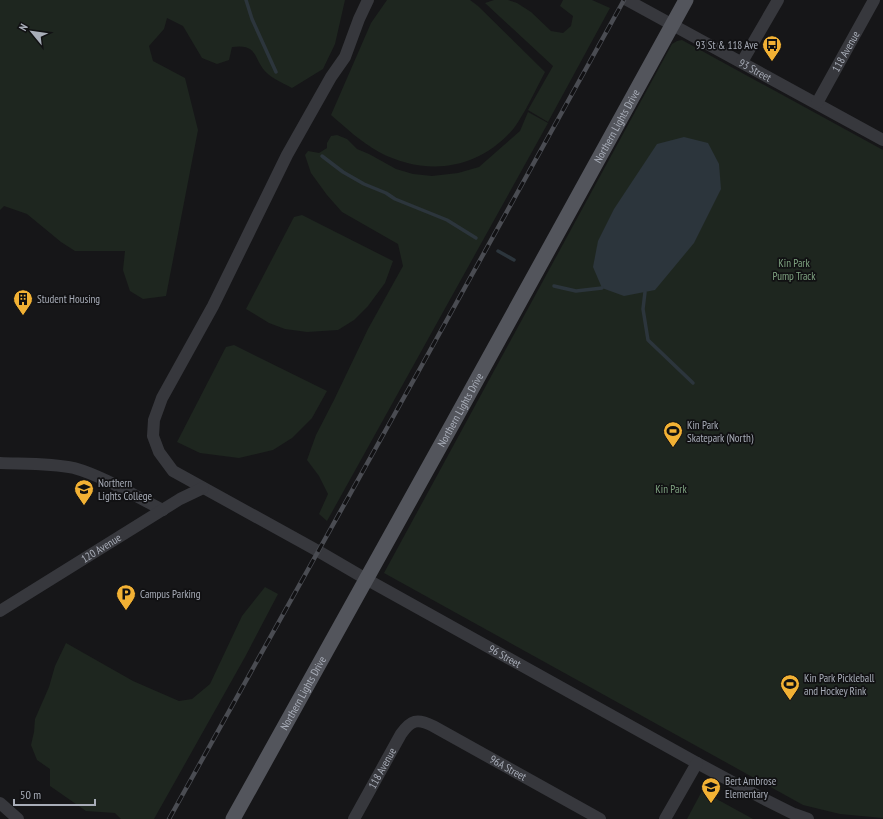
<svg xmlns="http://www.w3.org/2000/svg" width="883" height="819" viewBox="0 0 883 819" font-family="'PT Sans Narrow',sans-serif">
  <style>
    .green { fill: #1e261f }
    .water { fill: #2c353c }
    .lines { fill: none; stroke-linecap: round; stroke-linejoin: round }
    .stream { stroke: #2c353c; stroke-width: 3.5 }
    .minor { stroke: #37383d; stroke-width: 12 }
    .major { stroke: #53555c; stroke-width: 15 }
    .rail-casing { stroke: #4a4c52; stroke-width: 4.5 }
    .rail { stroke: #111113; stroke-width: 3; stroke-dasharray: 9; stroke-linecap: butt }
    .labels { text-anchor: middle; stroke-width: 3.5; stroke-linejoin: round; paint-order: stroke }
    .poi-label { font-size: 11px; fill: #a8adb8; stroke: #111113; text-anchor: start }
    .street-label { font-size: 11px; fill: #a8adb8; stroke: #111113 }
    .park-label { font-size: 11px; fill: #7fa381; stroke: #111113 }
  </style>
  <rect width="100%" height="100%" fill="#161618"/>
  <g class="green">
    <path d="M0,0H345L335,44L323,69L292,88C285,84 275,80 268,74C252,60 260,43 232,47L229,60L217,64L202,58L183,26L167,18L164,29L149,46L153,61L185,78L198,130L166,296L143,299L130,291L123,270L125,251H75L61,242L27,214L4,206L0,210Z"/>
    <path d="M387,0H470L478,6L545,72C536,89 525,113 514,128C479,170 426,177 379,152C361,142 346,128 331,115L371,23Z"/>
    <path d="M494,0H508L517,3L531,12L551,31L563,33L571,26L573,16L560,6L563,0H592L610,8L548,122L528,110L553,66L485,3Z"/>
    <path d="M682,40L883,150V818L840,814L803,805L384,573L672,44L677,41Z"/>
    <path d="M528,112L548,123L327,521L319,514L328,494L319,476L307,460L316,435L334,400L368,329L403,266L398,244L342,212L327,195L311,173L305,155L308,151L319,153L327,148V143L331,136L337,135L347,139L357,149L369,154L396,169L413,174L432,176L458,173L479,167L520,131Z"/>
    <path d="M302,215L393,261L385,283L368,306L354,320L338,330L307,332L285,329L269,323L246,309L294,217Z"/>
    <path d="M234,345L327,391L312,418L292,438L273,450L239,458L200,453L177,442L226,347Z"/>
    <path d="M265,587L278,594L245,657L154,819H121L115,813L86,811L50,786V769L37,760L31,745L34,732L35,719L49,687L55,666L66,643L133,681L179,701L192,699L210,684L242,616Z"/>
    <path d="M702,791L753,819H687Z"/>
  </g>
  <path class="water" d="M684,137L708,143L719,164L721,189L694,243L655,290L624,296L602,288L593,267L598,241L614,209L657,144Z"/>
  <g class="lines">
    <g class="stream">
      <path d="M246,0L252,19L276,72"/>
      <path d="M322,156L343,172L364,184L386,193L395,199L447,220L476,238"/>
      <path d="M498,251L514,260"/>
      <path d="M554,286L576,291L602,288"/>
      <path d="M645,292L643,309L648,340L693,383"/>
    </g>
    <g class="minor">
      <path id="s1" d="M368,0L359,19L345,57L331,77L287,155L213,306L162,398L154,420L153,436L159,452L173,471L318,551L366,579L697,763L764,799L794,814L808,819"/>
      <path id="s2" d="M627,0L883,140"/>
      <path d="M742,62L778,0"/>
      <path id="s3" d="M817,103L874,0"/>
      <path d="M0,463C24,464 50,463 74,468C103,476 135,496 163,510"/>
      <path id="s4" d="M0,611L180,499L203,488"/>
      <path d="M0,803L18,819"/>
      <path id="s5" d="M354,819L401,734C411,720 417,718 433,726L600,819"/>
      <path d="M665,819L697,763"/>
    </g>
    <path class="major" id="s6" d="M233,819L453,423L686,0"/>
    <g class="rail-casing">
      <path id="rail" d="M169,819L422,365L624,0"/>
    </g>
    <use href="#rail" class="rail"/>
  </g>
  <defs>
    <g id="bus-pin" transform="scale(1)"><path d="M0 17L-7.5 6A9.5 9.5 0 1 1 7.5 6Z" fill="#f2b134" stroke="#111113"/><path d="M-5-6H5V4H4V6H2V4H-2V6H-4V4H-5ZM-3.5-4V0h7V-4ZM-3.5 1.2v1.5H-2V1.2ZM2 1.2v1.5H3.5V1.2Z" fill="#111"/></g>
    <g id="building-pin" transform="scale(1)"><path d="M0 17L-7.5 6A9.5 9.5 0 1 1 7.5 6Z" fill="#f2b134" stroke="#111113"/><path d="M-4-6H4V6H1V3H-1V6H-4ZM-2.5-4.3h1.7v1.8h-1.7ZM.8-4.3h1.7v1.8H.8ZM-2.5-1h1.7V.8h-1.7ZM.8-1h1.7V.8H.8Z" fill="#111"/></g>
    <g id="stadium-pin" transform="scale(1)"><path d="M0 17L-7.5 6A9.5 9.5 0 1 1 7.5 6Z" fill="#f2b134" stroke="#111113"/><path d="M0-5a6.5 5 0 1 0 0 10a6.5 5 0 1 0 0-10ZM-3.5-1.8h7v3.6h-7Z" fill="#111"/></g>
    <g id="university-pin" transform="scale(1)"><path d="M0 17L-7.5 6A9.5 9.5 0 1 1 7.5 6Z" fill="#f2b134" stroke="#111113"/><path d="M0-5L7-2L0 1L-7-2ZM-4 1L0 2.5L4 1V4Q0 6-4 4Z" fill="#111"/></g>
    <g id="parking-pin" transform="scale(1)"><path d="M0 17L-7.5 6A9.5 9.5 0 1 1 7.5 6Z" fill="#f2b134" stroke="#111113"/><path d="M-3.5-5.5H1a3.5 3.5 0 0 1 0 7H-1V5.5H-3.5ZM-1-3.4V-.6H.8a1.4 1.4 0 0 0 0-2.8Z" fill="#111"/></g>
    <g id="school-pin" transform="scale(1)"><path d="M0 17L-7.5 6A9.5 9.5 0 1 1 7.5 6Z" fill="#f2b134" stroke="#111113"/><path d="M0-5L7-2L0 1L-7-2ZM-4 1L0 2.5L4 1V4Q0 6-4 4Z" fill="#111"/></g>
  </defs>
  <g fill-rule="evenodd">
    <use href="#bus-pin" x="772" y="45"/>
    <use href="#building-pin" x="23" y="299"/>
    <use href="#stadium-pin" x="673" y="431"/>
    <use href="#university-pin" x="84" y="489"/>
    <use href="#parking-pin" x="126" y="594"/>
    <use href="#stadium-pin" x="790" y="684"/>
    <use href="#school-pin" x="711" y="787"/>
  </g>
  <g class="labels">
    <g class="poi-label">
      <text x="758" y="49" text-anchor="end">93 St &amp; 118 Ave</text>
      <text x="37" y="303">Student Housing</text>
      <text x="687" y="429">Kin Park<tspan x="687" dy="13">Skatepark (North)</tspan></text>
      <text x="98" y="487">Northern<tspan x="98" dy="13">Lights College</tspan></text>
      <text x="140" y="598">Campus Parking</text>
      <text x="804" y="682">Kin Park Pickleball<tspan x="804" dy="13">and Hockey Rink</tspan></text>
      <text x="725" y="785">Bert Ambrose<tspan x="725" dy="13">Elementary</tspan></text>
    </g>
    <g class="street-label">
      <text dy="4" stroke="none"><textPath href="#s3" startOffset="59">118 Avenue</textPath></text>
      <text dy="4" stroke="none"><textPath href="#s2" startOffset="146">93 Street</textPath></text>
      <text dy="4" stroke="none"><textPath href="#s6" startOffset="792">Northern Lights Drive</textPath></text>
      <text dy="4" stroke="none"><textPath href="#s6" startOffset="468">Northern Lights Drive</textPath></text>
      <text dy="4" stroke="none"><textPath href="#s4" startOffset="119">120 Avenue</textPath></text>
      <text dy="4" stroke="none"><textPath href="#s1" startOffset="909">96 Street</textPath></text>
      <text dy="4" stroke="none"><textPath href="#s6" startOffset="144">Northern Lights Drive</textPath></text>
      <text dy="4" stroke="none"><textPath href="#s5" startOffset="58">118 Avenue</textPath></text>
      <text dy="4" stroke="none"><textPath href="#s5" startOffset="221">96A Street</textPath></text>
    </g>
    <g class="park-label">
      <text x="794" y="267">Kin Park<tspan x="794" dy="13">Pump Track</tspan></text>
      <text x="671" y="493">Kin Park</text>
    </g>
  </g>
  <g transform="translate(32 32) rotate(299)" stroke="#111113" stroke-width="3" paint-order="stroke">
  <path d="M0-3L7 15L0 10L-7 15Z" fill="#a8adb8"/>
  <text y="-6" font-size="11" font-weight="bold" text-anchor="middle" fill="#a8adb8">N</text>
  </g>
  <path d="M14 799v6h81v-6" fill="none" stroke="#a8adb8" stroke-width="2"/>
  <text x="20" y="799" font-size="12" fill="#a8adb8" stroke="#111113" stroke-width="3" paint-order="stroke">50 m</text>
</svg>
